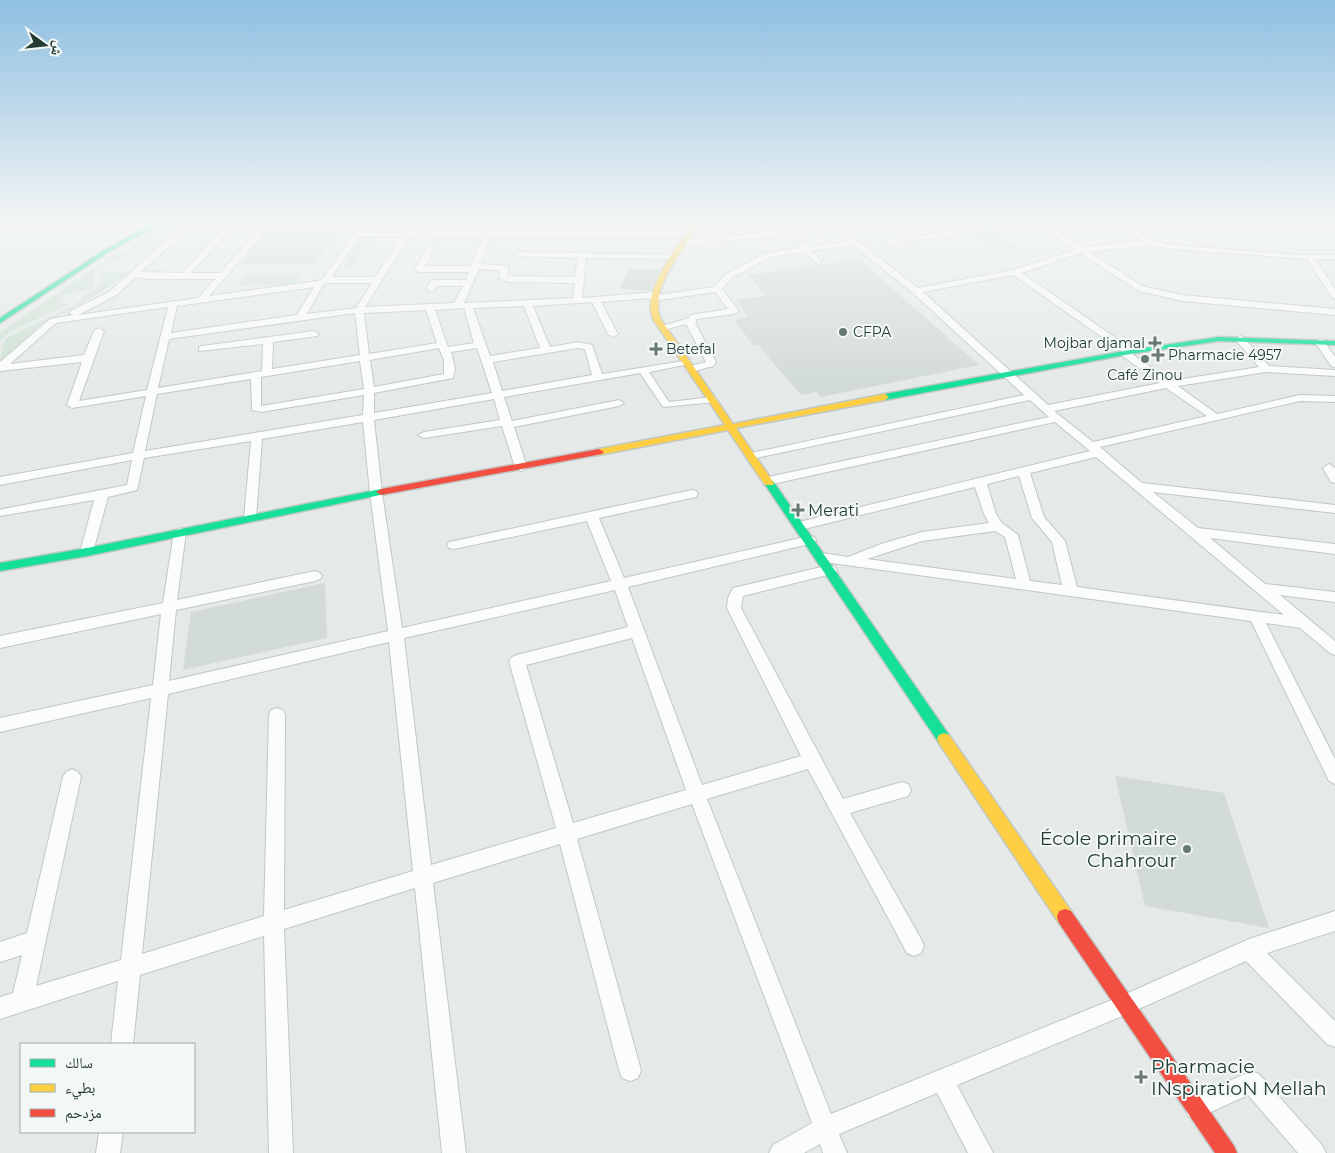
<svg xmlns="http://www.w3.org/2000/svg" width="1335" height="1153" viewBox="0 0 1335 1153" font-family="Montserrat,'Noto Naskh Arabic',sans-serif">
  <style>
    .built { fill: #d3dbd8 }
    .green { fill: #cfe2d5 }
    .building { fill: #ced2d1; stroke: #cdd3d0 }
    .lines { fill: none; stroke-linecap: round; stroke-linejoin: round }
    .street-casing { stroke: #c2c7c5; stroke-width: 2 }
    .fast-casing { stroke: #c1c7c5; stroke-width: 3 }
    .slow-casing { stroke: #c1c7c5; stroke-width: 3 }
    .jam-casing { stroke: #c1c7c5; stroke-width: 3 }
    .street { fill: #fbfcfc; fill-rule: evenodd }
    .fast { fill: #16e098; fill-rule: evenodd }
    .slow { fill: #ffcf43; fill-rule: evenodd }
    .jam { fill: #f24e42; fill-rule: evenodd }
    .poi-dot { fill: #677974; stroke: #f3f8f6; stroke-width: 2 }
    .labels { text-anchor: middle; stroke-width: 4; stroke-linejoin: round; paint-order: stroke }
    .far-poi-label { font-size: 14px; fill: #233c35; stroke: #f3f8f6; text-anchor: start }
    .poi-label { font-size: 16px; fill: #233c35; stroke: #f3f8f6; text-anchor: start }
    .near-poi-label { font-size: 19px; fill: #233c35; stroke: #f3f8f6; text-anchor: end }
  </style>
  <rect width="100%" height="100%" fill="#e5eae8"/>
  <g class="built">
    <path d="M0,219H49L0,238Z"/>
    <path d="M271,227H340L315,264L240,265Z"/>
    <path d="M859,259L979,365L821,397L816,392L801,395L758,345H753L734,320L748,317L736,300L766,296L748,275Z"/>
    <path d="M325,583L327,638L183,670L191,612Z"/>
    <path d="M1115,776L1224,793L1269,928L1145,906Z"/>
  </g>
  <g class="green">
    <path d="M179,219L188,221L143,238L158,233L143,242L151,244L146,248L102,265L92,275L95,282L93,287C82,293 63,290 57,303L69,304L13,330L0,340V333L118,252H122L133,246L130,245L132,243Z"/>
    <path d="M992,230L1020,249L996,252L970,233Z"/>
    <path d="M362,237H377L374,242L362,247V250L368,252L357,257V260L362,263L353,266H344Z"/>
    <path d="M271,242H316L310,250L264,251Z"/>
    <path d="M101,272H132L79,305L40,325L0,363L2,346L8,337L76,305L85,295L99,287L102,283L99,277Z"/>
    <path d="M301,273L293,285H238L247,274Z"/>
  </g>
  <path class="building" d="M629,270H660L650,290L620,288Z"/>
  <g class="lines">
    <g class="street-casing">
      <g id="street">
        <path d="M190,219H199L194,224L358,222L362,224L361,233L484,232L489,219H497L492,232H691L695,234L691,236L490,237L480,264L508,266V276L575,277L578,258L516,256V252H519L676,255L680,257L676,259L586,258L582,298L654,292L658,295L714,287L726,274L765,253L800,248L797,244L801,242L808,247L848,241L834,230L684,245H681V241L891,219H916L912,221L842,229L918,288L1013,270L1075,250L1030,219H1039L1083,247L1143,241L1107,219H1116L1153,241L1171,245L1301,255H1335V259H1315L1335,289V299L1331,296L1308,261L1309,259L1171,249L1151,245L1089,252L1142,286L1182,295L1335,309V315L1182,301L1139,291L1080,253L1022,273L1133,350L1135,352L1132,354L1170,381L1259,367L1235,339L1240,336L1243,337L1269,366L1335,370V376L1266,372L1178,386L1217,414L1300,395L1335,396V402L1300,401L1100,447L1142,483L1335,505V513L1153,492L1198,528L1335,544V554L1210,538L1265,584L1335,592V602L1280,595L1335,641V655L1330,653L1300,628L1266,623L1335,759V784L1329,781L1251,621L817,561L815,558L817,555L822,553L848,557L881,544L922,532L989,523L984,514L975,487L800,530L794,526L795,523L1090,451L1055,422L768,485L764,484L762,481L764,478L768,477L1049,417L1030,400L751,459L747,458L745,456L751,453L1024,395L913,293L853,245L812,251L822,262L818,264L804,252L770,257L732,278L722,289L739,311L734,314L697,319L695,323L716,362L713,366L691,372L687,371V367L706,362L686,324L664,330L659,327L689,318L691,315L728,309L715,292L653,301L649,298L601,302L618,334L613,337L608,334L592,302L533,306L550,347L578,342L592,345L602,374L690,360V364L649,372L669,402L712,397L716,398L717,400L716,402L663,407L640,373L504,397L512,421L619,400L624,403L619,406L514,427L527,467L521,471L515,467L502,426L424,438L418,435L424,432L500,420L494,399L374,420L382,493L402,628L611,581L587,521L454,549L449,548L447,545L449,542L454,541L692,490L696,491L698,494L696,497L599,518L624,578L809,536L814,537L816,540L814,543L809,544L628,587L702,785L801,756L727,608L728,598L733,588L830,565L835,567L837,570L835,573L743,596L741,608L843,799L902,782L908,784L911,790L908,796L850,813L921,939L924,946L921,953L914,956L907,953L808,769L707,799L831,1114L1119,997L1249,939L1335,911V931L1267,953L1335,1021V1047L1327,1044L1246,961L1132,1012L957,1085L993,1153H968L937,1093L839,1134L847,1153H823L820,1144L804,1153H769L773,1145L812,1123L692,804L577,839L641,1070L638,1078L630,1081L622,1078L619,1070L560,844L433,883L466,1153H442L415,888L284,929L293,1153H269L264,936L140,975L133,1044H111L118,981L0,1019V997L13,993L22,955L0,962V942L27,933L63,777L66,772L72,769L78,772L81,777L36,986L121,960L151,698L0,732V718L153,685L161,614L0,648V636L163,603L174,532L180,528L186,532L177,600L315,571L320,573L322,576L320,579L315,581L176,610L169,681L388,631L370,493L363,422L262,439L256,518L250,522L244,518L251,441L144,458L137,490L108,497L92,555H82L80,552L94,500L0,516V510L3,509L127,485L132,460L0,485V477L133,453L146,396L72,408L67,405L82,362L0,371V362L50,319L73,315L69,313L71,311L109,292ZM354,226L353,235L323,278L318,281L209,296L269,227ZM261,227L220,273H191L233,228ZM189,228H224L182,273L141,272ZM359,237H401L375,277H332ZM409,237H482L471,266H425L435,248L431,246H428L415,269L419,272H469L466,280H433L429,283L427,289L431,292L434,291L436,286H463L454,303L365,307ZM479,269L500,270L499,278L508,282L575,283L573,298L464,303ZM1013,275L1122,351L1119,353L1121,355L1160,383L1048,405L923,292ZM136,277L148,279H215L198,298L78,315L115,296ZM328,283H372L356,308L307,314L323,285ZM314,287L297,315L171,333L177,306ZM524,306L540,348L490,356L473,308ZM168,307L147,390L79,401L104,331L99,328L94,331L84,355L10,364L56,323ZM464,308L474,343L448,347L435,310ZM426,310L437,343L369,354L364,313ZM355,313L360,355L272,369L273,342L317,336L319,334L314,331L202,346L199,347V351L263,344L262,371L158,388L169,339ZM439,348L444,360V374L374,387L370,360ZM477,348L492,393L374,413V393L453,378L455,368L451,352ZM578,348L585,349L592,375L502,391L493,362ZM360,361L364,389L261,406V377ZM251,379L252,410L261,412L364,395L363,415L145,451L157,394ZM1166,388L1207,416L1093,442L1054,411ZM1096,457L1284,615L1077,587L1065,541L1044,517L1030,473ZM1019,476L1032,518L1052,542L1062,585L1030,581L1018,535L1002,523L996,514L987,484ZM995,531L1005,537L1016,579L867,559L922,541ZM615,590L628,627L517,655L512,657L509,661L556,828L431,865L404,638ZM632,638L686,790L573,823L526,665ZM389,642L413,871L284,910L285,715L283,710L277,708L271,710L269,715L264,916L142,954L168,694Z"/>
        <path d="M394,219H449L444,223H395L391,221Z"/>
        <path d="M648,219H656L654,225H648Z"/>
        <path d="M704,219H732L728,221L698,224L694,222Z"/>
        <path d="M954,231L958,233L957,235L887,244L883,242L887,240Z"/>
        <path d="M1320,339L1323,340L1335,357V367L1331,366L1315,342Z"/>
        <path d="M1329,464L1335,468V483L1331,482L1323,468Z"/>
        <path d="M1251,1071L1259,1074L1322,1145L1326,1153H1298L1248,1095L1196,1119L1188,1116L1185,1108L1188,1100Z"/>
        <path d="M99,1132H123L120,1153H96Z"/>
      </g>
    </g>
    <g class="fast-casing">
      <g id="fast">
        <path d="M161,219H169L107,253L0,323V318L103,251Z"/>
        <path d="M1219,337L1335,341V345L1219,341L1130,354L885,400L881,397L885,394L1130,350Z"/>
        <path d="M769,480L773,481L949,735L951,739L949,743L944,745L939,743L764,483Z"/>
        <path d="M381,489L386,492L385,494L87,556L0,571V563L87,548Z"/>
      </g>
    </g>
    <g class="slow-casing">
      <g id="slow">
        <path d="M697,219H703C687,243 645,293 662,321L733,424L885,394L889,397L885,400L736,428L774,483L773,485H765L728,430L599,455L594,452L599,449L725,425L654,321C638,292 681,242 697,219Z"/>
        <path d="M944,733L949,735L1071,911L1073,917L1071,923L1065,925L1059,923L939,743L937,739L939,735Z"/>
      </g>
    </g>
    <g class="jam-casing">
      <g id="jam">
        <path d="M599,449L604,452L602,454L381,495L376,492L381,489Z"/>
        <path d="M1065,909L1071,911L1234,1146L1237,1153H1215L1059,923L1057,917L1059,911Z"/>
      </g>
    </g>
    <use href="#street" class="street"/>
    <use href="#fast" class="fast"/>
    <use href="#slow" class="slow"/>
    <use href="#jam" class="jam"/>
  </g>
  <linearGradient id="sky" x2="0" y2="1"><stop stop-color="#8ebfe1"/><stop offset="0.58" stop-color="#f3f6f5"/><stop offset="1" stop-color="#f3f6f5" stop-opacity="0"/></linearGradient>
  <rect width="1335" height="380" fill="url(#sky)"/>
  <g class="poi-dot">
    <circle cx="843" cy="332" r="5"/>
    <path d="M1152.5 335.5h5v5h5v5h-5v5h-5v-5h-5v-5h5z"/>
    <path d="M653.5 341.5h5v5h5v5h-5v5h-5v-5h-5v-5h5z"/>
    <path d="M1155.5 347.5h5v5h5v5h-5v5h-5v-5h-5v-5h5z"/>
    <circle cx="1145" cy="359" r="5"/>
    <path d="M795.5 502.5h5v5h5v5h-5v5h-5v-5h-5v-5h5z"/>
    <circle cx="1187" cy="849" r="5"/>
    <path d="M1138.5 1069.5h5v5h5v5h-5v5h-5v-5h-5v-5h5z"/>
  </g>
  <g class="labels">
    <g class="far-poi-label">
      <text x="853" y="337">CFPA</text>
      <text x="1145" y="348" text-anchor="end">Mojbar djamal</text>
      <text x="666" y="354">Betefal</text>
      <text x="1168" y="360">Pharmacie 4957</text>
      <text x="1145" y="380" text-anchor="middle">Café Zinou</text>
    </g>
    <g class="poi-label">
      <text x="808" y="516">Merati</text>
    </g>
    <g class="near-poi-label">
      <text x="1177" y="845">École primaire<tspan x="1177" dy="22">Chahrour</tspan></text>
      <text x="1151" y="1073" text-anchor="start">Pharmacie<tspan x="1151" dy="22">INspiratioN Mellah</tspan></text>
    </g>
  </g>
  <rect x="20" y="1043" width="175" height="90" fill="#f3f8f6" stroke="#a0ada9"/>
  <rect x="30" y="1059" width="25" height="8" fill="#16e098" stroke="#a0ada9"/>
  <text x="65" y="1068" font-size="15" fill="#233c35">سالك</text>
  <rect x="30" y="1084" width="25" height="8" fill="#ffcf43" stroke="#a0ada9"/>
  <text x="65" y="1093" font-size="15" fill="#233c35">بطيء</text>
  <rect x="30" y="1109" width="25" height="8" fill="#f24e42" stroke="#a0ada9"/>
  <text x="65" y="1118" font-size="15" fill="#233c35">مزدحم</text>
  <g transform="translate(45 45) rotate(105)" stroke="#f3f8f6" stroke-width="4" paint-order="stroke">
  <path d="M0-4L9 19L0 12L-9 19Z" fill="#233c35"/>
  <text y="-8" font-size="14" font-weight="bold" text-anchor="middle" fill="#233c35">ش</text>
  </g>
</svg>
